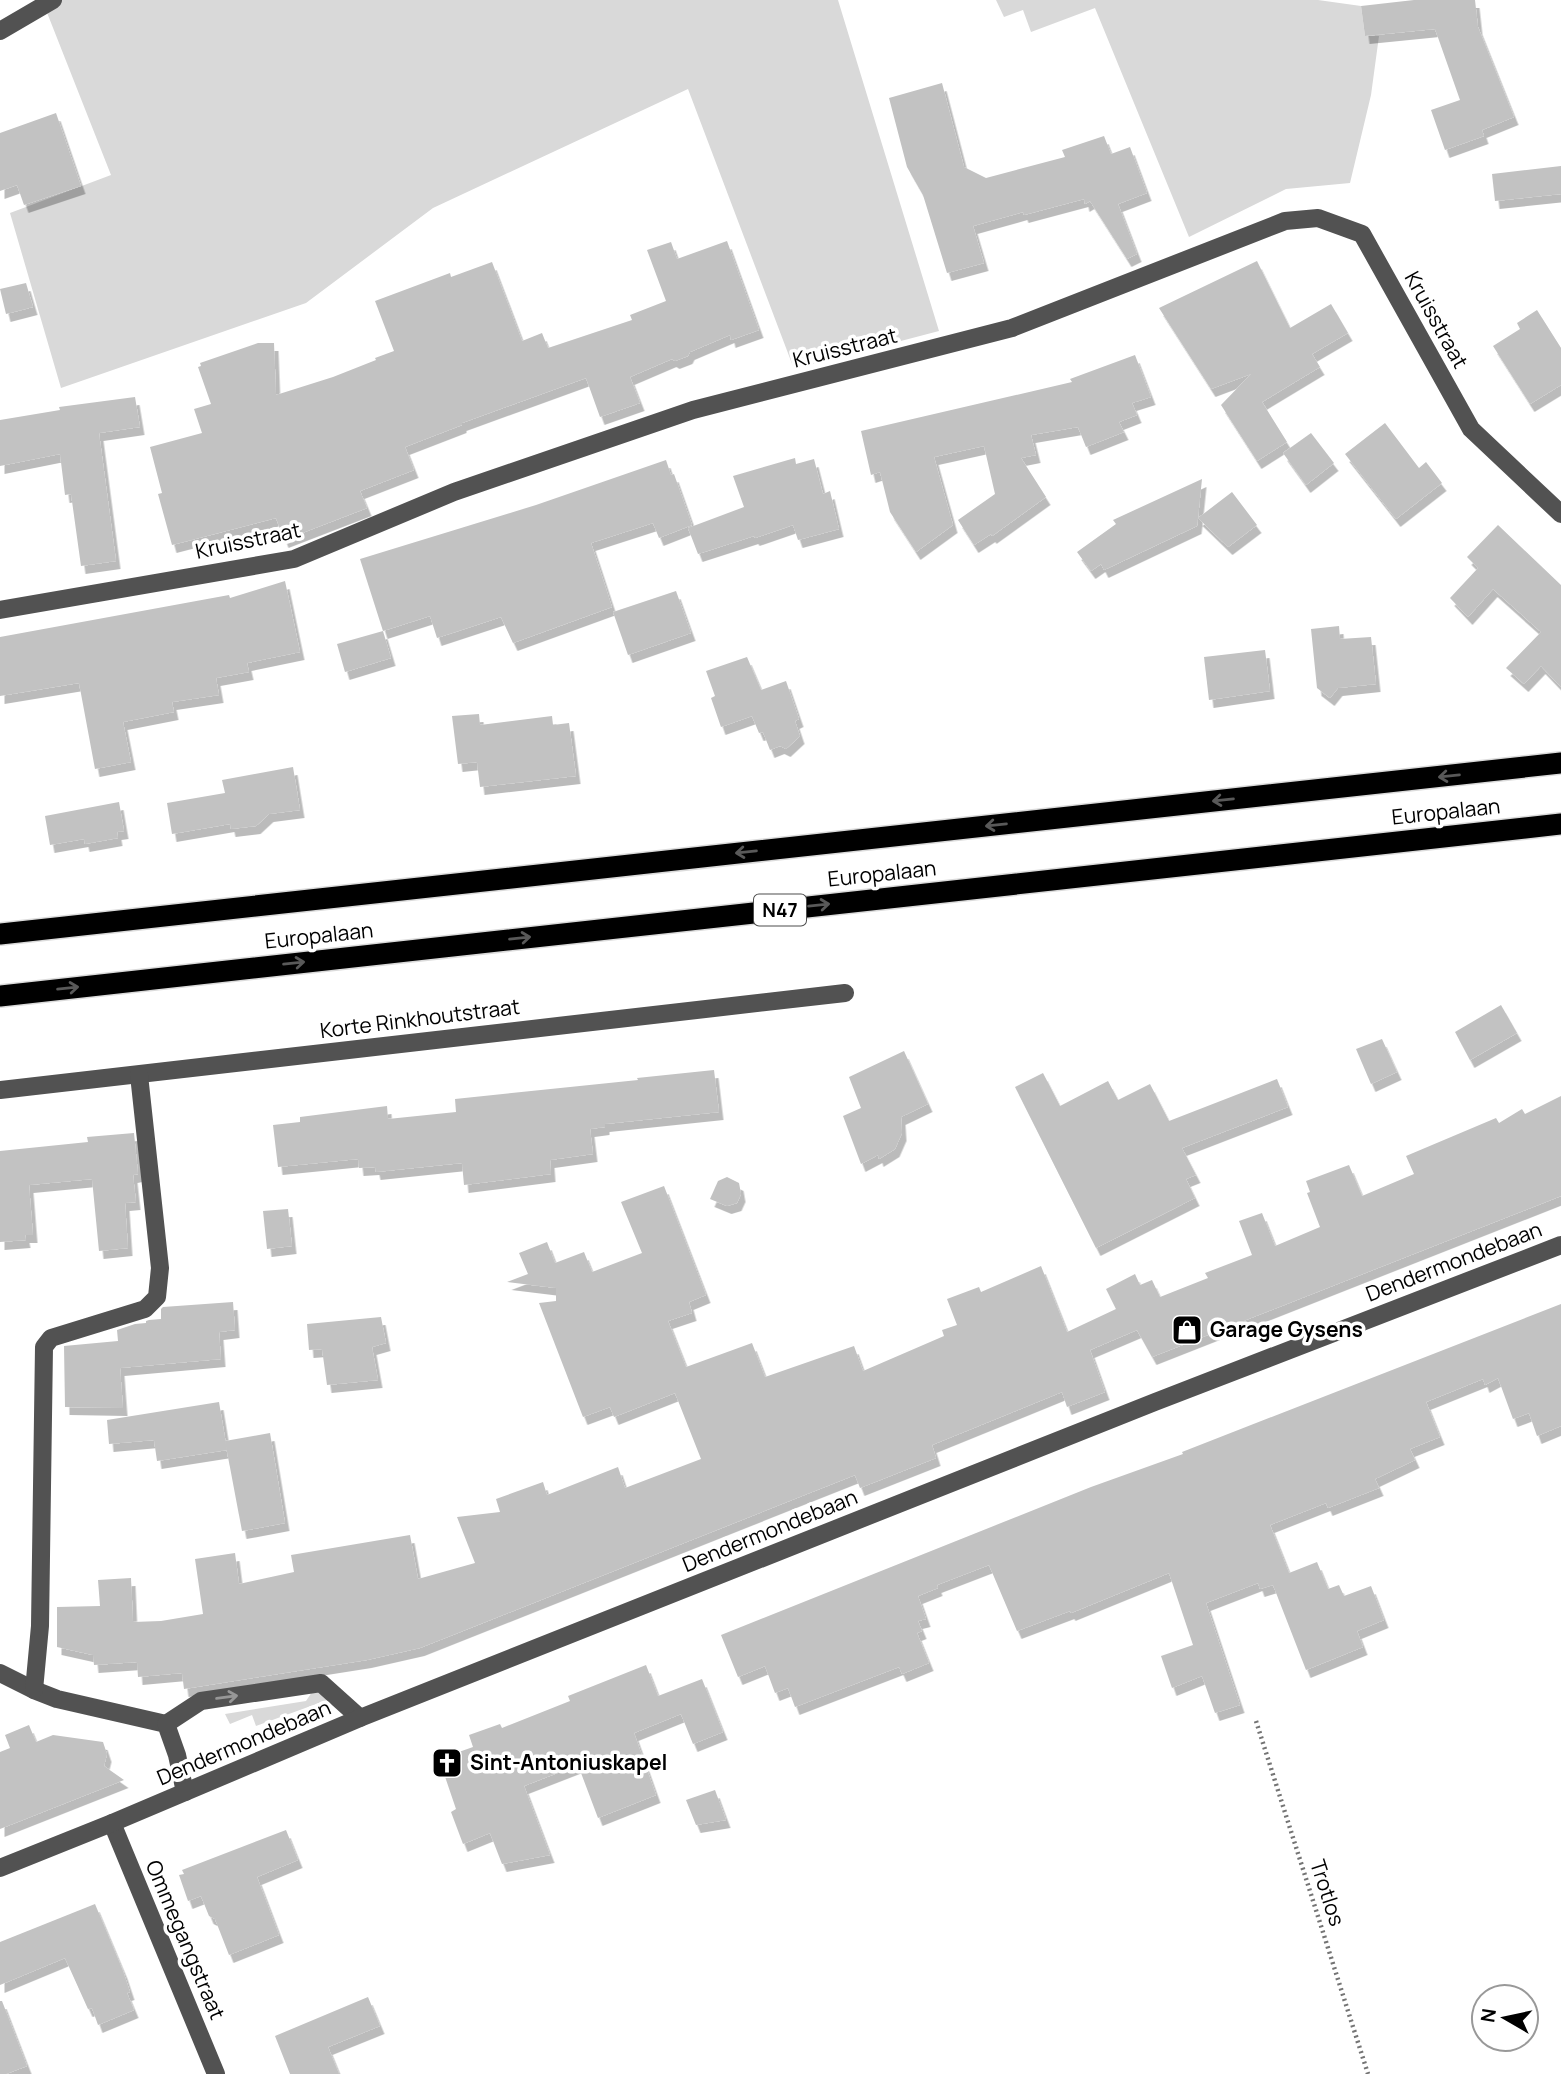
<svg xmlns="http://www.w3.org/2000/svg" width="1561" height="2074" viewBox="0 0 1561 2074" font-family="Manrope,sans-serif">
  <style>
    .green { fill: #d9d9d9 }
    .building { fill: #c2c2c2; filter: url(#shadow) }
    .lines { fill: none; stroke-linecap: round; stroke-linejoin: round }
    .highway-casing { stroke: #dbdbdb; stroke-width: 24 }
    .path { stroke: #747474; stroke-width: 4.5; stroke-dasharray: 2 3.5; stroke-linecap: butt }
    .minor { stroke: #525252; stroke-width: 18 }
    .highway { stroke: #000; stroke-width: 21 }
    .oneway { stroke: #595959 }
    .oneway2 { stroke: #979797 }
    .labels { text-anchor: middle; stroke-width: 7; stroke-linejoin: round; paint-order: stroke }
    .shield { fill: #fff; stroke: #4c4c4c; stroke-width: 2 }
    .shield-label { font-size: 19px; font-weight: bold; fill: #000 }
    .street-label { font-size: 21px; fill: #000; stroke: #fff }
    .poi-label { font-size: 21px; font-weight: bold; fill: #000; stroke: #fff; text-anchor: start }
  </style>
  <defs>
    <filter id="shadow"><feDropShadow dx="4.5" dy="8" stdDeviation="0" flood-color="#0004"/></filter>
  </defs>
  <rect width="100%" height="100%" fill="#fff"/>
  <g class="green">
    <path d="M55,0H838L939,331L794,369L688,89L433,208L306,303L61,388L10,213L111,175L44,5Z"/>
    <path d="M996,0H1318L1361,6L1365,36H1379L1371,95L1350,183L1286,189L1189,237L1095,8L1031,32L1023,10L1004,17Z"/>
    <path d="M314,1689L330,1699L256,1726L252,1715L230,1724L225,1714L306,1701Z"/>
  </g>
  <g class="building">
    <path d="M1414,0H1475L1478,27L1514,117L1482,130L1484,136L1445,150L1431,110L1460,100L1435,29L1365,36L1361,6Z"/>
    <path d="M942,83L964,167L986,178L1065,157L1062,150L1104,136L1111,154L1130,147L1147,193L1118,204L1137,254L1127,259L1090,201L1085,204L1084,199L1024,215L1023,212L973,226L984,263L947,273L923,195L907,167L889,98Z"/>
    <path d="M56,113L81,186L24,205L17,185L0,191V133Z"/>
    <path d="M1561,166V194L1495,201L1492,174Z"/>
    <path d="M727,241L759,330L731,340L730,335L690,352L688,356L675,361L672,359L630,377L640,403L600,417L586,378L462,423V425L405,447L414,470L360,491L367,508L284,540L276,518L172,545L158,494L162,493L150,447L202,433L194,409L211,404L198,367L201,366L200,363L258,343H274L276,395L333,377L376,360L375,358L394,351L375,301L450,273L451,277L492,262L522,341L542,333L548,348L632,320L630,315L666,301L647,250L671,242L677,259Z"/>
    <path d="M1257,261L1290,328L1331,304L1348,333L1312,354L1320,367L1262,402L1287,442L1257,461L1221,405L1251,374L1211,389L1159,308Z"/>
    <path d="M26,283L33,307L6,314L0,289Z"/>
    <path d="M1537,310L1561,348V385L1530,404L1493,346L1520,329L1517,323Z"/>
    <path d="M1135,355L1151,397L1132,403L1137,415L1119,422L1124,432L1086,447L1078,427L1031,435L1036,455L1021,458L1046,497L992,536L991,534L974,545L958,520L995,494L984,446L934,457L953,525L916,552L890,512L880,472L871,475L861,431L1072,382L1070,379Z"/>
    <path d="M135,397L140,427L99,433L116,561L81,566L71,494L65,495L60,454L0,466V420L60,410L59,407Z"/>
    <path d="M1385,423L1419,468L1426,462L1442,483L1396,519L1345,454Z"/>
    <path d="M1311,433L1334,463L1306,485L1283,453Z"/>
    <path d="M795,458L796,464L814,459L823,494L830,491L839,529L798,540L793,525L755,538L754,536L698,554L688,528L744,507L733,476Z"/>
    <path d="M666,460L671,475L674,474L692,525L659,538L653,523L591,543L612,607L513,643L501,617L437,638L430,616L383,631L360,559L536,505Z"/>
    <path d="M1202,479L1198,518L1232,492L1257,525L1228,547L1198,518L1197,526L1104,570L1101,564L1091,571L1077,552L1116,524L1113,520Z"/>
    <path d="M1498,525L1561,585V687L1541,666L1524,684L1506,668L1541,632L1493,589L1468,617L1450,598L1478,568L1467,557Z"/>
    <path d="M285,581L300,652L247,663L249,672L216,678L219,695L172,702L174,712L123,722L131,762L95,769L79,683L0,696V637L229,595L230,598Z"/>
    <path d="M676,591L691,633L628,655L613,612Z"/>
    <path d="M1339,626L1340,639L1371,637L1376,684L1338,688L1330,698L1317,688L1311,629Z"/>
    <path d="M383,631L391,658L345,672L337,644Z"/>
    <path d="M1265,650L1270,691L1209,700L1204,657Z"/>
    <path d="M747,657L761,690L786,681L799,719L795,721L800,736L786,749L780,746L770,750L763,732L759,733L752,716L721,727L711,698L715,696L706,671Z"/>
    <path d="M479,714L480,725L552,716L553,725L569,723L576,776L480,787L477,762L458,764L452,716Z"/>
    <path d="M293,767L300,810L269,814L256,826L231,829L230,824L172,834L167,803L225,793L222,780Z"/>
    <path d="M119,802L124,831L117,832L118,838L85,844L84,839L50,845L45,816Z"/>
    <path d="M1501,1005L1517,1033L1470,1060L1455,1032Z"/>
    <path d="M1382,1039L1397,1072L1371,1084L1356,1049Z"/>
    <path d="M904,1051L928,1104L901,1117L902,1133L895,1149L879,1159L878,1155L861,1164L843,1116L861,1108L849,1077Z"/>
    <path d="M714,1070L719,1112L605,1124V1127L590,1129L593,1154L550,1160L551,1174L464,1185L462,1163L376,1172L375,1167L359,1168L358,1159L278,1167L273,1125L300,1122V1117L387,1106L388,1119L456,1112L455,1099L638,1080L637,1078Z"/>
    <path d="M1043,1073L1060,1106L1108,1081L1118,1100L1150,1084L1169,1121L1277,1079L1288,1107L1182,1148L1196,1175L1186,1179L1195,1198L1096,1248L1015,1087Z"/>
    <path d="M1561,1096V1196L1152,1357L1137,1330L1090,1350L1105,1392L1067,1407L1062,1392L932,1445L936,1458L860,1488L855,1475L420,1648L367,1660L184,1689L182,1673L138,1677L137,1662L94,1665L93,1655L57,1647V1607L100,1606L98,1580L131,1578L133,1622L161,1621L203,1614L195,1559L235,1553L239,1584L294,1572L291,1555L410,1535L418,1579L475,1563L457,1517L500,1512L496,1499L543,1482L547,1495L618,1467L625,1488L701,1459L675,1393L614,1417L610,1407L583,1417L539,1303L556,1301V1288L507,1282L528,1274L519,1253L547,1242L555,1263L584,1252L592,1272L642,1253L621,1202L664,1186L706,1295L689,1302L692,1313L668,1321L686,1367L752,1343L765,1377L854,1346L863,1371L944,1336L942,1330L957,1325L947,1299L979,1287L981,1292L1041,1266L1067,1332L1116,1309L1106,1289L1135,1274L1140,1285L1152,1280L1160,1297L1208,1278L1205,1273L1252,1255L1239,1221L1262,1213L1275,1246L1320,1227L1307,1193L1310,1192L1306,1181L1349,1165L1362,1196L1414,1174L1406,1156L1496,1118L1499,1123L1522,1109L1525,1114Z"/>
    <path d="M134,1133L138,1174L133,1175L136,1202L125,1203L128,1248L99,1251L92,1179L29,1185L33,1235H25L26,1240L0,1242V1151L88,1142L87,1137Z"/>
    <path d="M727,1177L739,1183L741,1194L737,1203L727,1206L710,1199L718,1181Z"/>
    <path d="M288,1209L292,1246L267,1249L263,1211Z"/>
    <path d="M233,1302L235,1330L219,1332L221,1359L120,1368L123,1408L65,1407L64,1346L118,1341L117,1330L135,1324L146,1323V1321L149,1320L161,1319V1309L163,1307Z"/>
    <path d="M1561,1304V1426L1537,1436L1529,1413L1513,1419L1498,1378L1485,1385L1483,1379L1426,1402L1440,1437L1410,1449L1415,1460L1375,1479L1379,1488L1328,1508L1326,1503L1270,1525L1289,1573L1317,1562L1328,1589L1339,1585L1344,1596L1371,1586L1384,1620L1357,1631L1363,1647L1306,1670L1273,1585L1260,1589L1258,1583L1206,1603L1240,1705L1215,1713L1202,1676L1172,1688L1161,1656L1193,1645L1169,1573L1071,1613L1070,1611L1017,1631L989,1565L937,1585L938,1588L918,1596L926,1619L918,1621L922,1631L917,1633L929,1663L902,1674L899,1667L795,1707L788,1688L775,1693L765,1666L738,1677L721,1635L1091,1487L1183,1454L1182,1452Z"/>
    <path d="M381,1317L386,1343L372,1347L378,1380L327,1385L322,1349L309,1350L307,1324Z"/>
    <path d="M219,1402L227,1450L157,1461L154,1440L109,1444L107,1420Z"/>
    <path d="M270,1433L285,1523L242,1531L225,1441Z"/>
    <path d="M646,1665L658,1696L702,1679L723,1732L693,1744L681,1714L634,1733L656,1795L598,1818L578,1765L524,1786L550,1855L502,1864L490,1833L463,1844L451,1812L456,1809L439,1759L473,1747L469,1735L500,1724L502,1728L570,1701L568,1696Z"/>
    <path d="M29,1725L36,1742L53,1735L103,1742L107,1754L104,1766L124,1780L0,1829V1752L10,1748L5,1735Z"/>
    <path d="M715,1790L726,1820L696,1825L686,1800Z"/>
    <path d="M286,1830L298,1860L257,1877L279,1935L229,1955L215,1919L209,1916L201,1896L188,1901L179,1875L184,1874L182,1870Z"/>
    <path d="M95,1904L123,1971L130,1992L127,1993L134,2010L98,2025L92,2008L88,2009L65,1958L0,1985V1942Z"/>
    <path d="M368,1997L380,2026L328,2047L339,2074H290L275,2036Z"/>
    <path d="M0,2001H2L27,2066L6,2074H0Z"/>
  </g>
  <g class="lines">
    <g class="highway-casing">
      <g id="highway">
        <path d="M0,934L1561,763"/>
        <path d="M0,996L1561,824"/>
      </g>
    </g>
    <path class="path" d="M1256,1721L1368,2074"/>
    <g class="minor">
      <path d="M0,31L53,0"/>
      <path d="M0,610L294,559L454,492L693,410L1012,328L1285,221L1318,218L1362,234L1471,429L1561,514"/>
      <path d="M0,1090L845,993"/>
      <path d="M0,1673L34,1690L57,1699L166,1724L177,1755L185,1792"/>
      <path d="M34,1690L40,1626L44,1347L51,1338L145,1309L157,1297L160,1268L139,1075"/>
      <path d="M166,1724L201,1701L321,1683L360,1718"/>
      <path d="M112,1823L216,2074"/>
      <path d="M0,1868L112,1823L360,1718L1155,1402L1561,1245"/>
    </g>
    <use href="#highway" class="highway"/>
  </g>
  <defs><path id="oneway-shaft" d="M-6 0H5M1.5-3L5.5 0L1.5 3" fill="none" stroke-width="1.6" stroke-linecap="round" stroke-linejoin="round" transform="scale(1.75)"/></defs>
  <g class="oneway">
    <use href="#oneway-shaft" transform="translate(1449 776) rotate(174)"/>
    <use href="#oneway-shaft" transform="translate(1223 800) rotate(174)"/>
    <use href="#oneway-shaft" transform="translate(996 825) rotate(174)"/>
    <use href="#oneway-shaft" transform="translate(746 852) rotate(174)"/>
    <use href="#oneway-shaft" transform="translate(819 905) rotate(-6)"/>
    <use href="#oneway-shaft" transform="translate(520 938) rotate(-6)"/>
    <use href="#oneway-shaft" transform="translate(294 963) rotate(-6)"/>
    <use href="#oneway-shaft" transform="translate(68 988) rotate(-6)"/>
  </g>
  <use class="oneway2" href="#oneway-shaft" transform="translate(227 1697) rotate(-8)"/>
  <defs>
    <g id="shop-square" transform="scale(1.575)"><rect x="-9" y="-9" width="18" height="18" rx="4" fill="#000" stroke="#fff"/><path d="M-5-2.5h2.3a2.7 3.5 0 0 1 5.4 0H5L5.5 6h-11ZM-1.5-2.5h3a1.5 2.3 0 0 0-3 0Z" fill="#fff"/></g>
    <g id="church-square" transform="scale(1.575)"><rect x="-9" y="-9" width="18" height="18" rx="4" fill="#000" stroke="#fff"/><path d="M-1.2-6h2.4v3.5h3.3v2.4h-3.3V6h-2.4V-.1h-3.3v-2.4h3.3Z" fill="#fff"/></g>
  </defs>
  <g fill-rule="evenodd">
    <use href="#shop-square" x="1187" y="1330"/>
    <use href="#church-square" x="447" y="1763"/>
  </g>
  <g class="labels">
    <rect class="shield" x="754" y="894.5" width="52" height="31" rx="5"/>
    <g class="shield-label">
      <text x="780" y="917">N47</text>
    </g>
    <g class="street-label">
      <text transform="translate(1436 320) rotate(61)" y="7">Kruisstraat</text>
      <text transform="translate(845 348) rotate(-14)" y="7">Kruisstraat</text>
      <text transform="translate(248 541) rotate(-12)" y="7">Kruisstraat</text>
      <text transform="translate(1446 812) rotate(-6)" y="7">Europalaan</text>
      <text transform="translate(882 874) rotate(-6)" y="7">Europalaan</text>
      <text transform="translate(319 936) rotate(-6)" y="7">Europalaan</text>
      <text transform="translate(420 1019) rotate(-7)" y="7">Korte Rinkhoutstraat</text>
      <text transform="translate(1454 1262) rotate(-21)" y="7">Dendermondebaan</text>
      <text transform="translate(770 1531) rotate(-22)" y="7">Dendermondebaan</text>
      <text transform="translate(244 1743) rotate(-23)" y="7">Dendermondebaan</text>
      <text transform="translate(1327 1893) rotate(72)" y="7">Trotlos</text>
      <text transform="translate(185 1940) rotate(67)" y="7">Ommegangstraat</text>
    </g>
    <g class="poi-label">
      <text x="1210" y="1337">Garage Gysens</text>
      <text x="470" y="1770">Sint-Antoniuskapel</text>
    </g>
  </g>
  <g transform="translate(1505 2018) rotate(279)"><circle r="33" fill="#ffffff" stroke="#999999" stroke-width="2"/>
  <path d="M0-5L12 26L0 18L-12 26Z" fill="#000000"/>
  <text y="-10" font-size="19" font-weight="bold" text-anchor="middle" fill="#000000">N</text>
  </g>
</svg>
